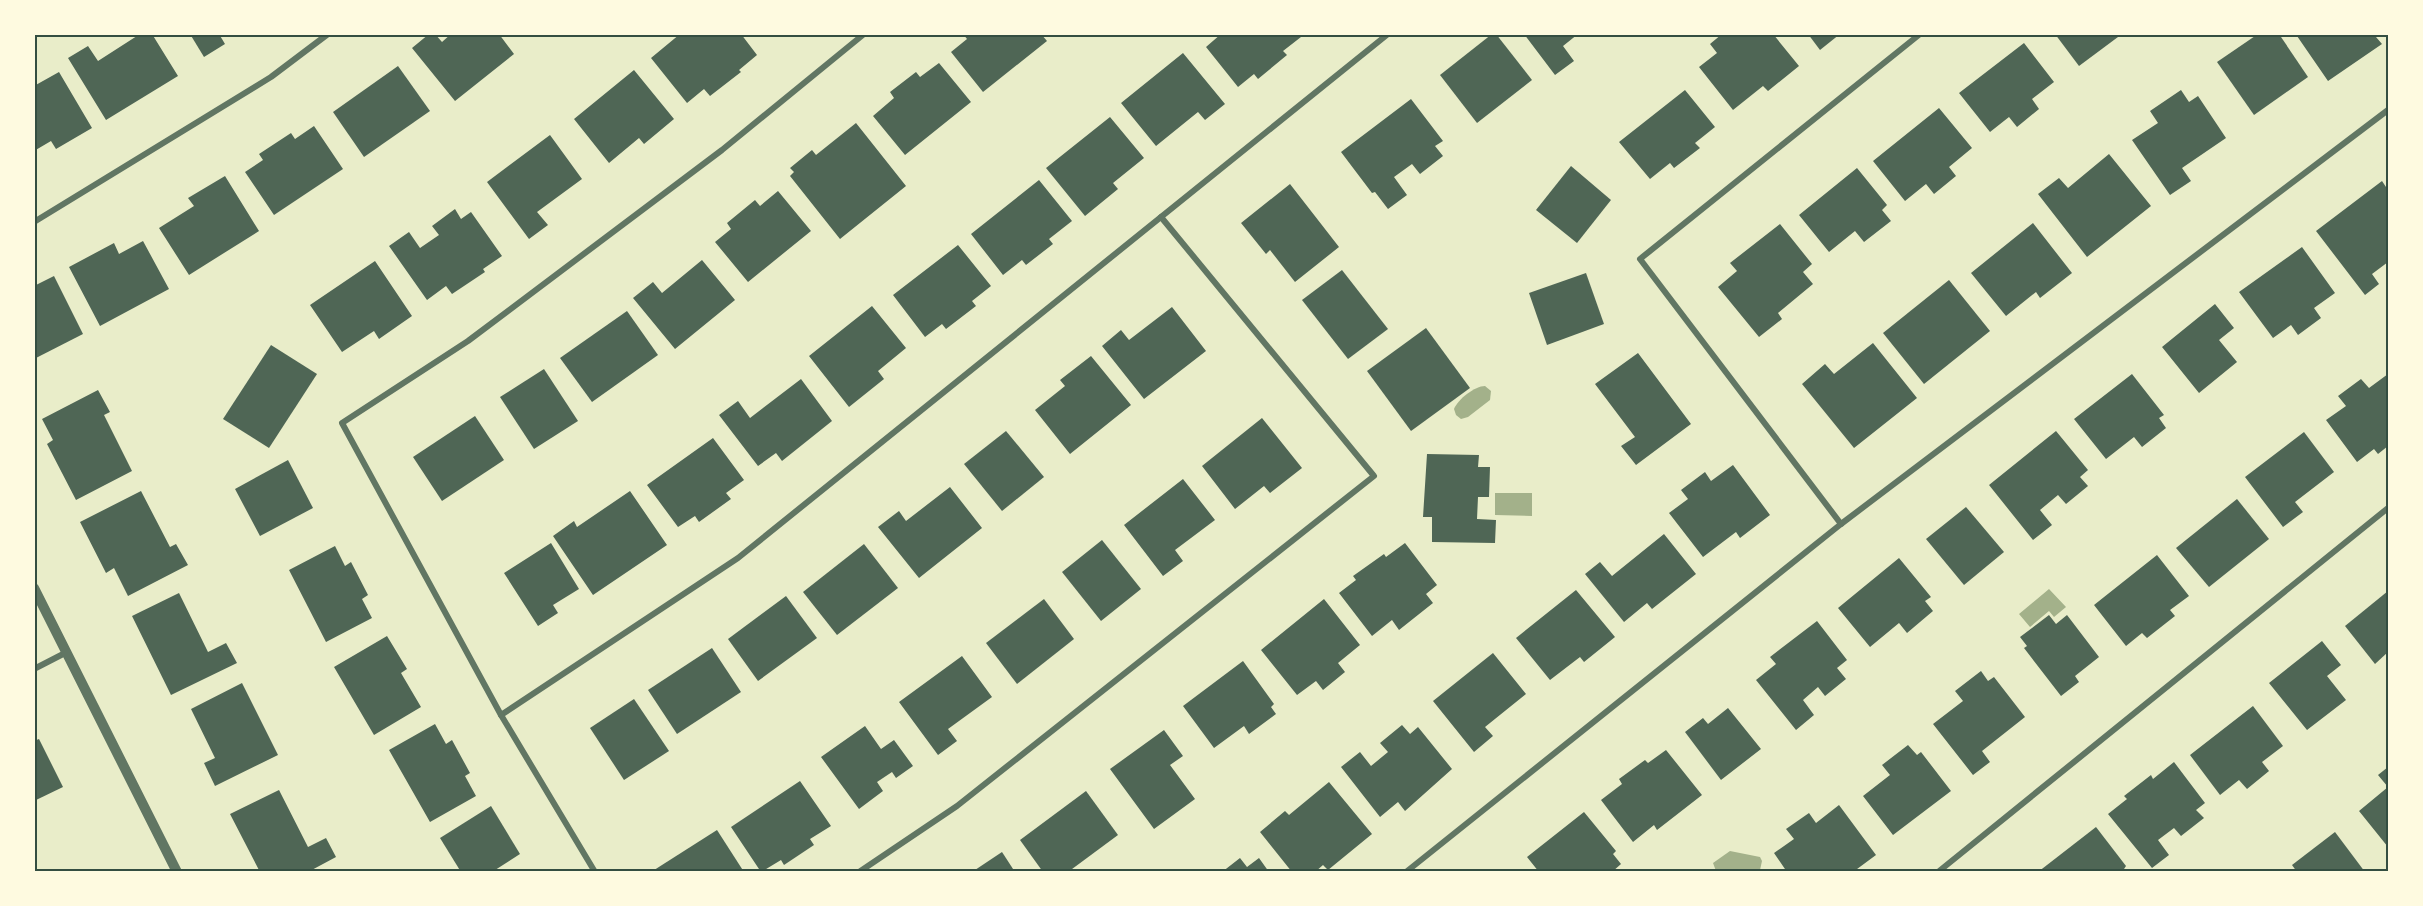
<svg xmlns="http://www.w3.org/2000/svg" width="2423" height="906" viewBox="0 0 2423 906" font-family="Overpass,sans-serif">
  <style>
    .water { fill: #a3b18a }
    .building { fill: #4f6655 }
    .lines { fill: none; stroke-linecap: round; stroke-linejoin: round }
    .minor { stroke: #617663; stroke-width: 6 }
    .tertiary { stroke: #617663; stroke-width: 10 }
    .neatline { fill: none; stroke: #344e41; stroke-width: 2 }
  </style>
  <rect width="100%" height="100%" fill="#e9edc9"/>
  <g class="water">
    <path d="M1485,386L1491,391L1490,400L1468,417L1461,419L1456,415L1454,409C1458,399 1475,386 1485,386Z"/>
    <path d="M1495,493H1532V516L1495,515Z"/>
    <path d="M2049,589L2066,607L2054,617L2049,611L2030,627L2019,614Z"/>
    <path d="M1730,851L1760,857L1762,861L1760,870L1716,871L1713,863Z"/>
  </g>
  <g class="building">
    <path d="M140,34H152L178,76L106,120L68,58L88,46L98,61Z"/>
    <path d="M190,34H219L225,44L204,57Z"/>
    <path d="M429,34H435L442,42L451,34H499L514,54L455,101L412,48Z"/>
    <path d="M680,34H741L757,55L739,70L741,72L710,96L704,89L687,103L651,58Z"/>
    <path d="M963,34H1041L1047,41L983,92L951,52L967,39Z"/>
    <path d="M1221,34H1299L1301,37L1283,51L1287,55L1258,79L1254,74L1238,87L1206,47Z"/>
    <path d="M1492,34H1496L1532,80L1477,123L1440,75Z"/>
    <path d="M1524,34H1578L1563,46L1574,61L1555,75Z"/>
    <path d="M1722,34H1773L1799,66L1768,91L1763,86L1733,110L1699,67L1717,53L1710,44Z"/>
    <path d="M1808,34H1840L1820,50Z"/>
    <path d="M2055,34H2122L2079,66Z"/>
    <path d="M2258,34H2279L2308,77L2254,115L2217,62Z"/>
    <path d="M2300,34H2380L2376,37L2382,44L2328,81L2297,36Z"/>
    <path d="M2024,43L2054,82L2032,99L2039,109L2017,127L2009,117L1990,132L1959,93Z"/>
    <path d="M1183,53L1225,104L1205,120L1198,112L1156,146L1121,103Z"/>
    <path d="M939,63L971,102L905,155L873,116L894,98L890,92L916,72L920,77Z"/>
    <path d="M398,66L430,111L364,157L333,112Z"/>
    <path d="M634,70L674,119L644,144L639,138L609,163L574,119Z"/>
    <path d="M59,72L92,128L56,149L51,141L34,151V86Z"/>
    <path d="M1685,90L1715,127L1695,143L1700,148L1674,168L1670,163L1650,179L1619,142Z"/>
    <path d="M2181,90L2189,102L2198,96L2226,138L2182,168L2191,181L2170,195L2132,140L2158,123L2150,111Z"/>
    <path d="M1411,99L1443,141L1435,146L1443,156L1420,174L1412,164L1394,177L1407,195L1388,209L1375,192L1372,193L1341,152Z"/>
    <path d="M1939,108L1972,148L1949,167L1956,176L1934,194L1926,184L1905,201L1873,161Z"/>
    <path d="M1110,117L1144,158L1113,183L1118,189L1085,216L1046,168Z"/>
    <path d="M856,123L906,186L840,239L790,176L794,172L790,168L812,150L816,155Z"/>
    <path d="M314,126L343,169L274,215L245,172L263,160L259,154L291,133L295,139Z"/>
    <path d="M550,135L582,179L537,212L548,225L529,239L487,182Z"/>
    <path d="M2109,154L2151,206L2087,257L2038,194L2059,178L2068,188Z"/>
    <path d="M1571,166L1611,200L1577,243L1536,210Z"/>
    <path d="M1857,168L1887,205L1882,210L1891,221L1864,242L1855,231L1829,252L1799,215Z"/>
    <path d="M225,176L259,231L189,275L159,228L194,206L188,198Z"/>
    <path d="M1039,180L1072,221L1049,239L1053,244L1026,265L1022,260L1003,275L971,234Z"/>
    <path d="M2382,181L2388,190V262L2372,274L2379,284L2365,295L2316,231Z"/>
    <path d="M1290,184L1339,247L1295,282L1270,250L1266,254L1241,223Z"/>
    <path d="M778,191L811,231L748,282L715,242L731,229L727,223L755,200L760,206Z"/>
    <path d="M455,209L461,219L471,212L502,256L483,269L485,272L452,294L446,286L427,300L389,246L409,232L420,248L439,235L432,226Z"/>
    <path d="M2033,223L2072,273L2040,298L2036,292L2006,316L1971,273Z"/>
    <path d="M1780,224L1812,264L1803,272L1813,284L1778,313L1782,319L1759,337L1718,287L1737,271L1730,263Z"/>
    <path d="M143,241L169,289L100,326L69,267L114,243L119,254Z"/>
    <path d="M958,245L991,286L972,301L976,306L946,329L942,324L925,337L893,295Z"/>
    <path d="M2302,247L2335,293L2314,308L2321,318L2298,335L2291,325L2273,338L2239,292Z"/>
    <path d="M702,260L735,300L675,349L633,298L653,282L662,293Z"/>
    <path d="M375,261L412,316L379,339L374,331L342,352L310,305Z"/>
    <path d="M1342,270L1388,329L1348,359L1302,300Z"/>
    <path d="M1586,273L1604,324L1547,345L1529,293Z"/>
    <path d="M54,276L83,334L34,359V286Z"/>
    <path d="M1949,280L1990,331L1924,384L1883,333Z"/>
    <path d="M2215,304L2234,328L2219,340L2237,362L2199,393L2162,347Z"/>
    <path d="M872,306L906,348L878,371L884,379L849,407L809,356Z"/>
    <path d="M1172,307L1206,351L1144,399L1102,346L1121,330L1129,340Z"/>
    <path d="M627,311L658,355L592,402L560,358Z"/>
    <path d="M1426,328L1470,388L1411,431L1367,371Z"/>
    <path d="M1873,343L1917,398L1854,448L1802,384L1825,364L1834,374Z"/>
    <path d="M271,345L317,374L269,448L223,419Z"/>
    <path d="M1638,353L1691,424L1636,465L1621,446L1635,437L1595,384Z"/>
    <path d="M1091,356L1131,405L1070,454L1035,410L1065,386L1060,380Z"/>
    <path d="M544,369L578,421L534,449L500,397Z"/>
    <path d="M2132,374L2164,415L2159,418L2166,428L2142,447L2134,437L2106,459L2074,419Z"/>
    <path d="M2388,374V446L2378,454L2374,449L2357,462L2326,420L2346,406L2338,396L2361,379L2369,388Z"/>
    <path d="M801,379L832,421L782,461L776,453L758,466L719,415L738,401L750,418Z"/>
    <path d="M98,390L110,412L104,415L132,471L76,500L47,444L53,440L42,419Z"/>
    <path d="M475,416L504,460L442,501L413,457Z"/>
    <path d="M1262,418L1302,468L1270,493L1264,486L1235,509L1202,466Z"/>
    <path d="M1006,431L1044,477L1002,511L964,464Z"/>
    <path d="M2056,431L2088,470L2080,477L2088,486L2066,504L2058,495L2040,510L2052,525L2033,540L1989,485Z"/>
    <path d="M2304,432L2334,472L2295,502L2303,512L2283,527L2245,477Z"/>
    <path d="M713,438L744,480L726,493L731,499L699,522L695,516L678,527L647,485Z"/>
    <path d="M1427,454L1479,455L1478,467H1490L1489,497H1478L1477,519L1496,520L1495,543L1432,542V517H1423Z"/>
    <path d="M288,460L313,508L260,536L235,489Z"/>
    <path d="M1733,465L1770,515L1740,538L1736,532L1703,557L1669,513L1688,499L1681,490L1705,472L1711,481Z"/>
    <path d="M1183,479L1215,520L1175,550L1183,561L1163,576L1124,525Z"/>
    <path d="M950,487L982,528L919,578L878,527L899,511L906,521Z"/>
    <path d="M141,491L170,547L176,544L188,565L128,596L114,568L106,573L80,522Z"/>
    <path d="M630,491L667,545L593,595L553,536L574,521L577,527Z"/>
    <path d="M2237,499L2269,539L2209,587L2176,548Z"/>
    <path d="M1966,507L2004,552L1964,585L1926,539Z"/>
    <path d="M1664,534L1696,574L1652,609L1647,603L1624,622L1585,574L1600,562L1612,576Z"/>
    <path d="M1102,540L1141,589L1101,621L1062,572Z"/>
    <path d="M551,543L579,589L553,605L558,613L538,626L504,573Z"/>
    <path d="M1405,543L1437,585L1426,594L1433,603L1399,630L1392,620L1372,636L1339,593L1356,580L1353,576L1384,554L1386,557Z"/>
    <path d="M864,544L898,588L837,635L803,592Z"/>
    <path d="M335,546L345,566L351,562L368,595L362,599L372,618L326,642L289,570Z"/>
    <path d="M2157,555L2189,596L2170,610L2175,616L2147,638L2142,633L2126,646L2094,605Z"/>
    <path d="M1899,558L1931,597L1925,601L1933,611L1907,633L1899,623L1870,647L1838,608Z"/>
    <path d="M1576,590L1615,637L1584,662L1580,657L1550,680L1516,638Z"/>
    <path d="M2388,591V652L2375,664L2345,626Z"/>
    <path d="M179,593L208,652L226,643L237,663L171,695L132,616Z"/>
    <path d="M786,596L817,638L758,681L728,639Z"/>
    <path d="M1044,599L1074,639L1017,684L986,643Z"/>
    <path d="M1324,599L1360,645L1338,663L1345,672L1323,690L1316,681L1297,695L1261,650Z"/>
    <path d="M2049,615L2056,624L2067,615L2099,657L2075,676L2079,682L2061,696L2024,648L2027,646L2020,637Z"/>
    <path d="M1817,621L1847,660L1837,668L1846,679L1825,696L1818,687L1803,700L1814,715L1796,730L1756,680L1776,664L1770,657Z"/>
    <path d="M387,636L407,669L401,673L421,707L374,735L334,667Z"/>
    <path d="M2322,641L2341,665L2327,676L2346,700L2307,730L2269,683Z"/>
    <path d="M712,648L741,692L677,734L648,690Z"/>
    <path d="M1493,653L1526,694L1485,727L1493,736L1474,752L1433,701Z"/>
    <path d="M962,656L992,697L948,729L957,741L938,755L899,702Z"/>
    <path d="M1243,661L1274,704L1271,707L1276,714L1249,734L1244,726L1214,748L1183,706Z"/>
    <path d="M1981,671L1988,681L1994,677L2025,717L1982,751L1990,762L1973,775L1933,724L1963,701L1955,691Z"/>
    <path d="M242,683L278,755L215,786L204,763L215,758L191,709Z"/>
    <path d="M634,699L669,751L624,780L590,728Z"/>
    <path d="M2253,706L2283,746L2262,762L2269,771L2247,789L2239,780L2220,795L2190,755Z"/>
    <path d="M1728,708L1761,749L1721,780L1685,732L1703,718L1708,724Z"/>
    <path d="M435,724L446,744L452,740L470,773L465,776L476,796L430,822L389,750Z"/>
    <path d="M1402,725L1410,734L1418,727L1452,769L1405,811L1398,802L1380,817L1341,767L1360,752L1371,766L1388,752L1380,743Z"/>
    <path d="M865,726L881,749L894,740L913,766L896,778L892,772L877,782L883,791L859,809L821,757Z"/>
    <path d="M1164,730L1183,756L1170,765L1195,799L1154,829L1110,769Z"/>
    <path d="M39,739L63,787L34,801V741Z"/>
    <path d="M1908,745L1917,755L1921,752L1951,791L1893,835L1863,796L1890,775L1882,765Z"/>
    <path d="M1666,750L1702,795L1657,830L1654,825L1633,842L1601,800L1622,784L1619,779L1645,760L1648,763Z"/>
    <path d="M2174,762L2205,803L2196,810L2204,818L2181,836L2174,828L2158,840L2169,855L2152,868L2108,814L2127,799L2124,796L2151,775L2153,779Z"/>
    <path d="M2388,767V847L2359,811L2388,787L2378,775Z"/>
    <path d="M800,781L831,826L810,839L814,845L784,865L781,860L761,872L731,827Z"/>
    <path d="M1329,782L1372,834L1328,870L1323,865L1315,872H1292L1260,832L1285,811L1289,815Z"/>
    <path d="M279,790L308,847L326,838L336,857L308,872H260L230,814Z"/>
    <path d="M1086,791L1118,835L1068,872H1043L1020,840Z"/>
    <path d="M1839,805L1876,855L1853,872H1787L1774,853L1794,839L1786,829L1809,813L1816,823Z"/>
    <path d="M491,806L520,854L492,872H461L440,838Z"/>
    <path d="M1584,812L1616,851L1613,854L1621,864L1612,872H1539L1527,857Z"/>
    <path d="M2096,827L2126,866L2122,872H2038Z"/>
    <path d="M717,830L744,872H651Z"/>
    <path d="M2335,832L2365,872H2297L2292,865Z"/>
    <path d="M1002,852L1015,872H972Z"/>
    <path d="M1240,858L1247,867L1259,858L1269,872H1222Z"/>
  </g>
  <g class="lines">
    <g class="minor">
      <path d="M34,222L271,77L328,34"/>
      <path d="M1841,524L1640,259L1920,34"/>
      <path d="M34,669L67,652"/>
      <path d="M501,715L738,558L1388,34"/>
      <path d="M595,872L501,715L342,423L468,341L722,150L864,34"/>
      <path d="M859,872L957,806L1374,476L1161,217"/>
      <path d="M1406,872L1841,524L2388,110"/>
      <path d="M1938,872L2388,508"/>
    </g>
    <path class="tertiary" d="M34,588L177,872"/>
  </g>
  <rect width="2423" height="906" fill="none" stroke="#fefae0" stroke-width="72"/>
  <rect x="36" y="36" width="2351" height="834" class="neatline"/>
</svg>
